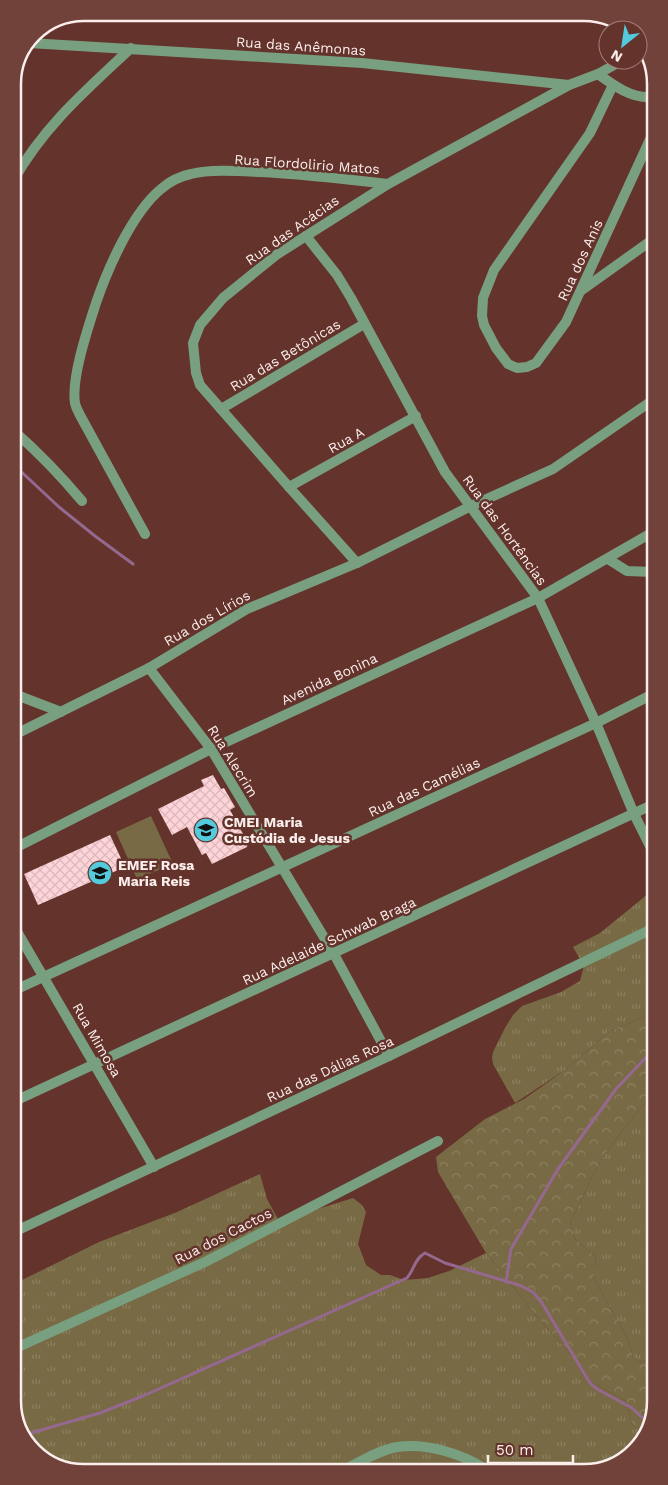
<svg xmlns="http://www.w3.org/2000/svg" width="668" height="1485" viewBox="0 0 668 1485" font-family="'Work Sans',sans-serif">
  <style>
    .grass { fill: url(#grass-tufts) }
    .forest { fill: url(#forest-crowns) }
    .green { fill: #786a44 }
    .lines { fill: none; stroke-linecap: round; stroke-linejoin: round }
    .stream { stroke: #956890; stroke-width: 3 }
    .building { fill: url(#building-cross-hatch) }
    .minor { stroke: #789f80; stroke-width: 10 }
    .labels { text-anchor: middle; stroke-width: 5; stroke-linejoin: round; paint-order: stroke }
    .street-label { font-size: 14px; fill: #fbeeec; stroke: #64332b }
    .poi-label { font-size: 14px; font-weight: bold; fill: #fbeeec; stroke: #64332b; text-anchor: start }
    .rim { fill: none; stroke: #fbeeec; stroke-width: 2.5 }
  </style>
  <defs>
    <pattern id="grass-tufts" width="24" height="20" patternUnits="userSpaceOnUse" patternTransform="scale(1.25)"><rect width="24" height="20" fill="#786a44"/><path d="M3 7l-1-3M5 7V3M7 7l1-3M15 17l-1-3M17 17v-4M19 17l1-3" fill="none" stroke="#8c805f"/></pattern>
    <pattern id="forest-crowns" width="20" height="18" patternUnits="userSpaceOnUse" patternTransform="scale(1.25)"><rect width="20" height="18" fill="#786a44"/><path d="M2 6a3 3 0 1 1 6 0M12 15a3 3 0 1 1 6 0" fill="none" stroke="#8c805f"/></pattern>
    <pattern id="building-cross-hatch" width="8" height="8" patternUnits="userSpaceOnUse" patternTransform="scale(1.25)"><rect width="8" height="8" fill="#ffd4d9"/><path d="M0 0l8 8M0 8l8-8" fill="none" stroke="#dbb8bc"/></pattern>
  </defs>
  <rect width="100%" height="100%" fill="#64332b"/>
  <g class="grass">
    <path d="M654,889V1014H651L610,1031L565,1070L515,1103L493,1064L492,1058L493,1052L505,1028L513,1015L522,1006L561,992L580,981L584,966L573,947L600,933Z"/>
    <path d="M655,1098V1358L639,1362L633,1357L628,1339L594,1279C593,1270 596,1266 596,1257L575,1239L570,1222C580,1205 587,1186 596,1169C610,1144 630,1122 647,1100Z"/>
    <path d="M260,1174L267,1199L279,1221L353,1198L362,1205L366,1212L358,1244L366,1265L381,1275H390L404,1280L428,1278L449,1271L486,1253L537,1317L583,1368L588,1380L626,1401L632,1424L646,1433L643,1441L607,1469L79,1472L40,1458L16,1424V1283L99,1242L177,1212Z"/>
  </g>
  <path class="forest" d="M651,1014H654L655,1098L647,1100C630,1122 610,1144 596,1169C587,1186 580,1205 570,1222L575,1239L596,1257C596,1266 593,1270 594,1279L628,1339L633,1357L639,1362L655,1358V1401L645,1433L632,1424L626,1401L588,1380L583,1368L537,1317L486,1253L438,1172L436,1157L485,1119L524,1099L565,1070L610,1031Z"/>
  <path class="green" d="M151,816L173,864L137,879L116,832Z"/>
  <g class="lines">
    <g class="stream">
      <path d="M14,465L59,507L95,536L133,564"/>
      <path d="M506,1282L511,1249L558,1169L616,1089L654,1049"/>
      <path d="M24,1435L100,1413L143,1396L407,1278C414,1270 415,1258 425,1253L445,1263L519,1285L533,1292L542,1303L590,1383L597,1389L632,1408L649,1424"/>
    </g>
  </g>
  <g class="building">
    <path d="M213,775L221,789L224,788L235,807L230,810L248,843L247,847L212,864L206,853L202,855L187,827L172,835L158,809L204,786L201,780Z"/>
    <path d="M110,835L125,867L38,905L24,874Z"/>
  </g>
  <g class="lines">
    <g class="minor">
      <path d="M29,43L362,63L569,85"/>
      <path d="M638,52L643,49"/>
      <path d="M598,74C613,85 632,99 652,97"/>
      <path d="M613,85L590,133L494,270L483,298L482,316L484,325L496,348L508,364L517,368L527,367L536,363L566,322L652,135"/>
      <path d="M13,181C44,126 85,91 131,48"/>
      <path d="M306,236L337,275L351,298L445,472L538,598L596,723L634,814L654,854"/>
      <path d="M582,290L652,240"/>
      <path d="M221,409L364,324"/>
      <path d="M14,431C39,453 61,476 82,501"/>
      <path d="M289,487L416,416"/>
      <path d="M145,534L81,417C79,413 76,408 75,403C71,378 88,328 96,303C108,268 132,213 161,189C169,182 181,176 191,174C211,169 239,171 259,172C302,174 345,179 388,184"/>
      <path d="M608,559L627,571L653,572"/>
      <path d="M357,563L289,487L200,385L196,373L193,343L200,325L223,298L276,255L388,184L569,85L598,74L623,60"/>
      <path d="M149,668L211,749L334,954L389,1056"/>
      <path d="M14,694L61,712"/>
      <path d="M14,735L149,668L247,609L357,563L471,506L553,469L653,400"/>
      <path d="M15,848L211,749L538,598L653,532"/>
      <path d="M15,928L154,1167"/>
      <path d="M15,990L596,723L653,694"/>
      <path d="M15,1101L654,804"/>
      <path d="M16,1231L389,1056L654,928"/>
      <path d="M16,1348L207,1261L438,1141"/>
      <path d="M344,1470C360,1462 379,1450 397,1447C426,1443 461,1453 485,1469"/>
    </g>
  </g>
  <defs>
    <g id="school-disc" transform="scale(1.25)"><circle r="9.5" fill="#54cadd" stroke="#64332b"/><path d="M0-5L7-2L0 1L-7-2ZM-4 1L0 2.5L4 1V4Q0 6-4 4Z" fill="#111"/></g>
  </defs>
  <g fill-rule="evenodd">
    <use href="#school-disc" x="206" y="830"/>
    <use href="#school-disc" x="100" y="873"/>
  </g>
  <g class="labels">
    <g class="street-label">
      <text transform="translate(301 46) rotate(4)" y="5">Rua das Anêmonas</text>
      <text transform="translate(307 164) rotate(4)" y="5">Rua Flordolirio Matos</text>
      <text transform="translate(292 230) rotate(-35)" y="5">Rua das Acácias</text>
      <text transform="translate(580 260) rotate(-65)" y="5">Rua dos Anis</text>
      <text transform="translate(285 355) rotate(-31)" y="5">Rua das Betônicas</text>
      <text transform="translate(346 440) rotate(-29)" y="5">Rua A</text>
      <text transform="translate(505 530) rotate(54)" y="5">Rua das Hortências</text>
      <text transform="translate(207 618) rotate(-30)" y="5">Rua dos Lírios</text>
      <text transform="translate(329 679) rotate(-25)" y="5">Avenida Bonina</text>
      <text transform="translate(233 761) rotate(58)" y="5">Rua Alecrim</text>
      <text transform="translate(424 787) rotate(-25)" y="5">Rua das Camélias</text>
      <text transform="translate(329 941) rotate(-25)" y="5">Rua Adelaide Schwab Braga</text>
      <text transform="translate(97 1040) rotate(60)" y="5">Rua Mimosa</text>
      <text transform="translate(330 1069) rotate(-25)" y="5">Rua das Dálias Rosa</text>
      <text transform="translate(223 1236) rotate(-27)" y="5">Rua dos Cactos</text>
    </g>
    <g class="poi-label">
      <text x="224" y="827">CMEI Maria<tspan x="224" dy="16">Custódia de Jesus</tspan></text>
      <text x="118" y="870">EMEF Rosa<tspan x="118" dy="16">Maria Reis</tspan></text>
    </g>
  </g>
  <path d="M0 0H668V1485H0ZM84 21H584A63 63 0 0 1 647 84V1401A63 63 0 0 1 584 1464H84A63 63 0 0 1 21 1401V84A63 63 0 0 1 84 21Z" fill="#70423a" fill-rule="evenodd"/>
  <path class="rim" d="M84 21H584A63 63 0 0 1 647 84V1401A63 63 0 0 1 584 1464H84A63 63 0 0 1 21 1401V84A63 63 0 0 1 84 21Z"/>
  <g transform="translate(623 45) rotate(210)"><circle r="24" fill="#64332b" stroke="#a07e78"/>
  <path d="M0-4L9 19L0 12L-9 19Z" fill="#54cadd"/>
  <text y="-8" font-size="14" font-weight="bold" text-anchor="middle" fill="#fbeeec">N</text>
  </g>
  <path d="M488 1455v8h85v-8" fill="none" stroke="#fbeeec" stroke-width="2.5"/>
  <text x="496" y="1455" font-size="15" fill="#fbeeec" stroke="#64332b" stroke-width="4" paint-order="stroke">50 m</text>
</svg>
